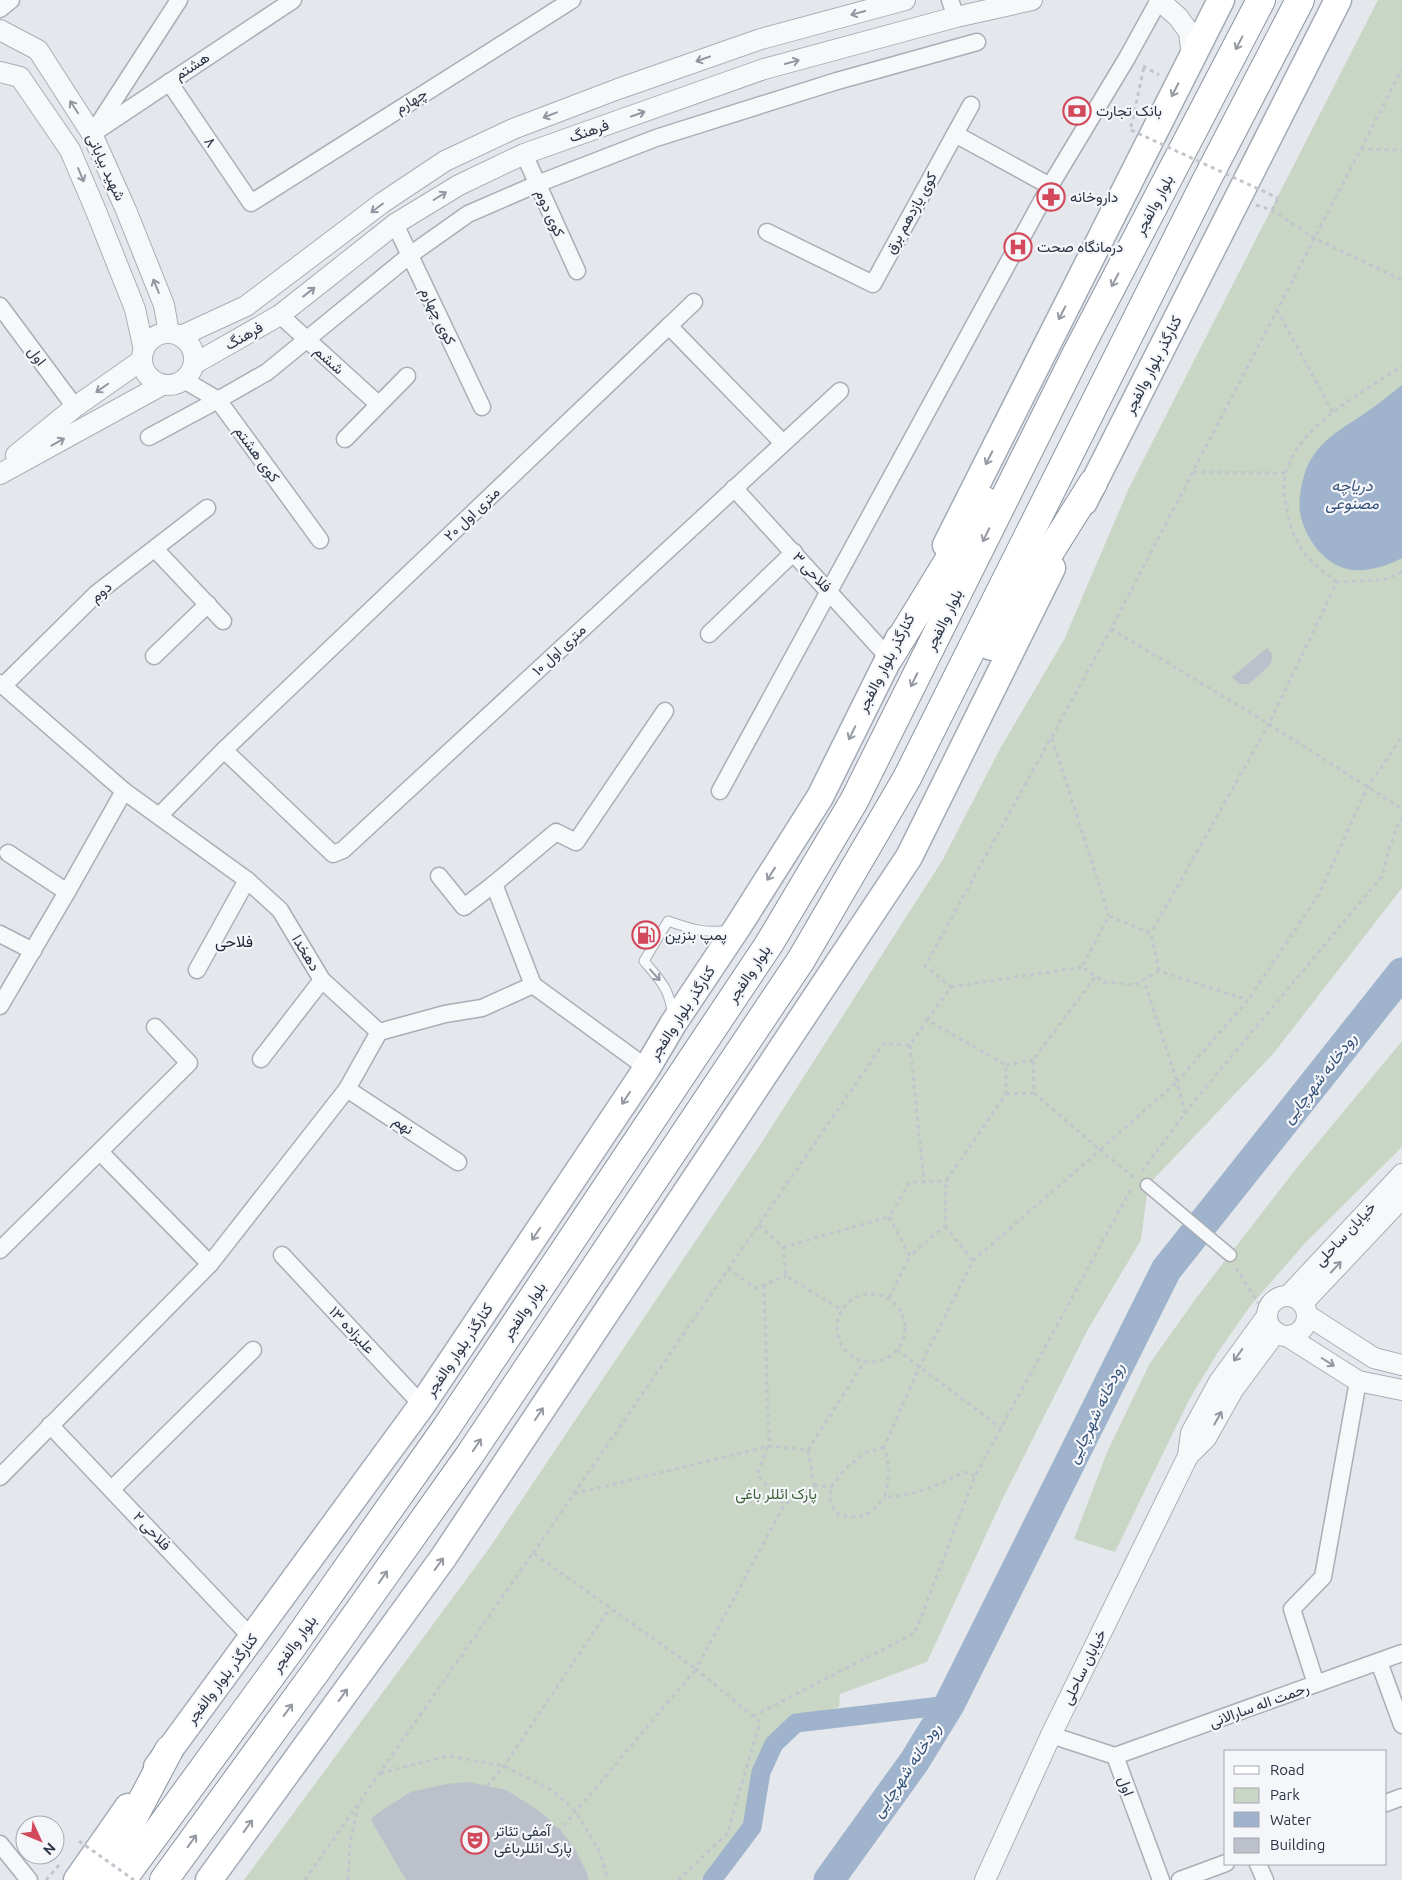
<svg xmlns="http://www.w3.org/2000/svg" width="1402" height="1880" viewBox="0 0 1402 1880" font-family="Ubuntu,Vazirmatn,sans-serif">
  <style>
    .green { fill: #c9d6c5 }
    .water { fill: #9fb4cc }
    .lines { fill: none; stroke-linecap: round; stroke-linejoin: round }
    .canal { stroke: #9fb4cc; stroke-width: 19 }
    .river { stroke: #9fb4cc; stroke-width: 31 }
    .building { fill: #bbc0ca }
    .service-casing { stroke: #a9aeb7; stroke-width: 11 }
    .pedestrian-casing { stroke: #a9aeb7; stroke-width: 15 }
    .minor-casing { stroke: #a9aeb7; stroke-width: 19 }
    .tertiary-casing { stroke: #a9aeb7; stroke-width: 22 }
    .primary-casing { stroke: #a3abb8; stroke-width: 29 }
    .trunk-casing { stroke: #8b94a3; stroke-width: 30 }
    .path { stroke: #c2c5cb; stroke-width: 3; stroke-dasharray: 4 4; stroke-linecap: butt }
    .service { stroke: #f7f8fa; stroke-width: 9 }
    .pedestrian { stroke: #f7f8fa; stroke-width: 12 }
    .minor { stroke: #f7f8fa; stroke-width: 16 }
    .tertiary { stroke: #f7f8fa; stroke-width: 20 }
    .primary { stroke: #fff; stroke-width: 26 }
    .trunk { stroke: #fff; stroke-width: 28 }
    .path-bridge { stroke: #c2c5cb; stroke-width: 3; stroke-dasharray: 4 4; stroke-linecap: butt }
    .oneway { stroke: #9196a0 }
    .oneway2 { stroke: #959aa2 }
    .labels { text-anchor: middle; stroke-width: 4.5; stroke-linejoin: round; paint-order: stroke }
    .street-label { font-size: 15px; fill: #2b3445; stroke: #f4f6f9 }
    .poi-label { font-size: 15px; fill: #2b3445; stroke: #f4f6f9; text-anchor: start }
    .park-label { font-size: 15px; fill: #3f6138; stroke: #f4f6f9 }
    .water-label { font-size: 16px; font-style: italic; fill: #34527a; stroke: #f4f6f9 }
    .neighbourhood-label { font-size: 16px; fill: #1d2536; stroke: #f4f6f9 }
  </style>
  <rect width="100%" height="100%" fill="#e4e7ec"/>
  <g class="green">
    <path d="M1378,0H1402V888L1273,1054L1148,1185L1141,1240L1087,1331L1003,1498L927,1662L840,1694L839,1707L779,1726L763,1750L756,1771L750,1811L736,1843L701,1880H244L488,1550L760,1145L942,861L1001,747L1064,640L1129,488Z"/>
    <path d="M1402,1041V1147L1305,1243L1251,1305L1218,1352L1189,1400L1115,1552L1074,1539L1108,1450L1150,1363L1197,1297L1295,1170Z"/>
  </g>
  <path class="water" d="M1402,385V558C1388,566 1370,571 1354,570C1326,568 1304,538 1300,512C1298,498 1302,480 1307,467C1320,438 1347,426 1371,409C1382,401 1392,393 1402,385Z"/>
  <g class="lines">
    <path class="canal" d="M712,1880L752,1827L761,1772L774,1744L796,1723L949,1705"/>
    <path class="river" d="M829,1880L914,1762L949,1705L1166,1270L1402,973"/>
  </g>
  <g class="building">
    <path d="M1267,648L1273,655L1270,665L1249,684H1239L1232,677Z"/>
    <path d="M468,1782L506,1790L541,1812L560,1830L575,1849L587,1873L588,1880H406L371,1820L376,1814L411,1792L447,1784Z"/>
  </g>
  <g class="lines">
    <g class="service-casing">
      <path id="service" d="M672,1013C670,989 659,979 644,961L668,921C691,929 705,934 730,930"/>
    </g>
    <g class="pedestrian-casing">
      <path id="pedestrian" d="M1147,1185L1230,1255"/>
    </g>
    <g class="minor-casing">
      <g id="minor">
        <path d="M950,0L956,17"/>
        <path d="M0,9L11,0"/>
        <path d="M169,82L251,203L572,0"/>
        <path d="M96,128L179,0"/>
        <path d="M92,134L293,0"/>
        <path d="M955,134L971,105"/>
        <path d="M524,154L577,271"/>
        <path d="M395,224L482,407"/>
        <path d="M767,232L873,284L955,134L1050,186"/>
        <path d="M0,306L75,407"/>
        <path d="M280,315L378,404"/>
        <path d="M669,326L694,302"/>
        <path d="M184,380L218,400L320,540"/>
        <path d="M149,437L218,400L267,372L410,255L468,214L537,184L656,138L837,81L977,42"/>
        <path d="M345,439L407,376"/>
        <path d="M734,488L889,658"/>
        <path d="M155,549L223,621"/>
        <path d="M709,634L794,552"/>
        <path d="M154,656L208,604"/>
        <path d="M0,683L124,791L247,880L280,910L322,980L379,1032L445,1014L482,1008L533,985L647,1068"/>
        <path d="M3,686L97,593L207,508"/>
        <path d="M224,750L333,854L343,850L840,391"/>
        <path d="M720,791L1050,186L1127,58L1159,0"/>
        <path d="M159,816L224,750L669,326L783,443"/>
        <path d="M8,853L67,892"/>
        <path d="M439,876L464,907L494,884"/>
        <path d="M0,934L33,951"/>
        <path d="M197,970L247,880"/>
        <path d="M533,985L494,884L556,832L576,842L665,711"/>
        <path d="M0,1006L67,892L124,791"/>
        <path d="M261,1059L322,980"/>
        <path d="M347,1089L458,1162"/>
        <path d="M0,1250L189,1063L155,1027"/>
        <path d="M282,1255L422,1405"/>
        <path d="M210,1264L347,1089L379,1032"/>
        <path d="M50,1425L252,1638"/>
        <path d="M0,1477L210,1264L100,1152"/>
        <path d="M112,1489L253,1350"/>
        <path d="M1379,1662L1402,1725"/>
        <path d="M1316,1684L1292,1609L1323,1577L1358,1381"/>
        <path d="M1051,1735L1115,1756L1161,1880"/>
        <path d="M1115,1756L1402,1653"/>
        <path d="M1386,1803L1402,1797"/>
        <path d="M0,1844L29,1880"/>
        <path d="M1258,1864L1265,1880"/>
        <path d="M1180,1880L1226,1863"/>
      </g>
    </g>
    <g class="tertiary-casing">
      <g id="tertiary">
        <path d="M1159,0L1178,17L1189,32L1192,57"/>
        <path d="M0,30L38,50L92,134L126,210L164,305L169,333"/>
        <path d="M0,72L20,77L70,150L96,211L135,309L144,350"/>
        <circle cx="168" cy="359" r="26"/>
        <path d="M181,336L246,306L382,203L445,161L513,129L618,89L761,39L905,0"/>
        <path d="M194,364L280,315L395,224L459,185L524,154L764,69L956,17L1032,0"/>
        <path d="M16,455L75,407L142,360"/>
        <path d="M0,474L162,385"/>
        <path d="M1289,1295L1402,1174"/>
        <circle cx="1287" cy="1316" r="20"/>
        <path d="M1303,1303L1402,1198"/>
        <path d="M1307,1315L1374,1358L1402,1365"/>
        <path d="M1287,1336L1358,1381L1402,1390"/>
        <path d="M1188,1456L1206,1438L1233,1390L1276,1332"/>
        <path d="M985,1880L1051,1735L1188,1456L1191,1433L1219,1382L1267,1316"/>
      </g>
    </g>
    <g class="primary-casing">
      <g id="primary">
        <path d="M1084,502L1338,0"/>
        <path d="M946,545L1221,0"/>
        <path d="M157,1767L422,1405L647,1068L673,1024L737,928L820,797L899,638"/>
        <path d="M77,1880L128,1807"/>
        <path d="M209,1880L443,1558L909,857L1052,568"/>
      </g>
    </g>
    <g class="trunk-casing">
      <g id="trunk">
        <path d="M991,646L1093,483"/>
        <path d="M889,658L985,501"/>
        <path d="M100,1880L169,1750"/>
        <path d="M122,1880L292,1647L446,1428L769,944L854,801L1077,353L1261,0"/>
        <path d="M164,1880L317,1670L469,1456L801,960L907,778L1204,185L1300,0"/>
      </g>
    </g>
    <g class="path">
      <path d="M1143,66L1159,75"/>
      <path d="M1131,127L1144,67"/>
      <path d="M1361,149L1402,69"/>
      <path d="M1256,205L1272,210L1314,238L1402,280"/>
      <path d="M1272,210L1278,198"/>
      <path d="M1277,310L1333,413"/>
      <path d="M1193,472L1285,473"/>
      <path d="M1402,572L1383,580L1337,582L1269,724L1402,809"/>
      <path d="M1337,582C1309,562 1292,545 1287,509C1285,498 1282,483 1286,471C1301,424 1362,393 1402,366"/>
      <path d="M1111,629L1269,724L1151,933"/>
      <path d="M1052,738L1109,916"/>
      <path d="M1159,971L1151,933L1109,916L1082,967L1104,982L1135,985L1159,971L1248,1000"/>
      <path d="M951,987L1082,967"/>
      <path d="M927,1020L951,987L925,966L1111,629L1361,149L1402,150"/>
      <path d="M910,1045L924,1182"/>
      <path d="M1006,1065L1033,1060"/>
      <path d="M1034,1093L1100,1150L1177,1082L1144,980"/>
      <path d="M1006,1094L1034,1093L1033,1060L1096,976"/>
      <path d="M1185,1113L1177,1082L1248,1000L1319,894L1367,788L1402,737"/>
      <path d="M1142,1171L1196,1099L1383,875L1388,852L1399,822L1402,818"/>
      <path d="M759,1225L783,1247L786,1276L842,1310"/>
      <path d="M945,1226L973,1261"/>
      <path d="M783,1247L889,1217"/>
      <path d="M1236,1268L1258,1303"/>
      <path d="M728,1269L756,1288L786,1276"/>
      <path d="M764,1285L769,1446L808,1450L865,1361"/>
      <circle cx="871" cy="1328" r="34"/>
      <path d="M889,1298L910,1256"/>
      <path d="M897,1350L1001,1428"/>
      <path d="M768,1447L757,1474L784,1505"/>
      <path d="M884,1447L865,1453L846,1468L831,1487L830,1504L839,1515C864,1520 869,1516 885,1497"/>
      <path d="M975,1476L964,1472C935,1486 918,1495 885,1497C889,1479 890,1465 884,1447L919,1368L973,1261L1100,1150L1136,1179"/>
      <path d="M814,1485L831,1487"/>
      <path d="M574,1494L769,1446"/>
      <path d="M533,1553L883,1044L910,1045L927,1020L1006,1065V1094L946,1181L945,1226L910,1256L889,1217L910,1182L946,1181"/>
      <path d="M753,1716L915,1633L975,1476L1132,1187"/>
      <path d="M380,1773L448,1756L504,1766L553,1791L576,1812L600,1852L608,1880"/>
      <path d="M487,1786L504,1766L610,1608"/>
      <path d="M46,1880L59,1865"/>
      <path d="M305,1880L533,1553L696,1669L560,1830"/>
      <path d="M348,1880L350,1843L358,1806"/>
      <path d="M678,1880L727,1834L760,1722L696,1669L784,1505L814,1485L808,1450"/>
    </g>
    <use href="#service" class="service"/>
    <use href="#pedestrian" class="pedestrian"/>
    <use href="#minor" class="minor"/>
    <use href="#tertiary" class="tertiary"/>
    <use href="#primary" class="primary"/>
    <use href="#trunk" class="trunk"/>
    <g class="path-bridge">
      <path d="M1131,130L1278,198"/>
      <path d="M79,1841L134,1880"/>
    </g>
  </g>
  <defs><path id="oneway-shaft" d="M-6 0H5M1.5-3L5.5 0L1.5 3" fill="none" stroke-width="1.6" stroke-linecap="round" stroke-linejoin="round" transform="scale(1.25)"/></defs>
  <g class="oneway">
    <use href="#oneway-shaft" transform="translate(858 13) rotate(165)"/>
    <use href="#oneway-shaft" transform="translate(703 59) rotate(161)"/>
    <use href="#oneway-shaft" transform="translate(792 62) rotate(-15)"/>
    <use href="#oneway-shaft" transform="translate(74 107) rotate(-123)"/>
    <use href="#oneway-shaft" transform="translate(638 114) rotate(-19)"/>
    <use href="#oneway-shaft" transform="translate(550 115) rotate(159)"/>
    <use href="#oneway-shaft" transform="translate(81 175) rotate(67)"/>
    <use href="#oneway-shaft" transform="translate(440 196) rotate(-32)"/>
    <use href="#oneway-shaft" transform="translate(377 208) rotate(143)"/>
    <use href="#oneway-shaft" transform="translate(156 286) rotate(-112)"/>
    <use href="#oneway-shaft" transform="translate(309 292) rotate(-38)"/>
    <use href="#oneway-shaft" transform="translate(102 388) rotate(145)"/>
    <use href="#oneway-shaft" transform="translate(58 442) rotate(-29)"/>
    <use href="#oneway-shaft" transform="translate(655 975) rotate(48)"/>
    <use href="#oneway-shaft" transform="translate(1336 1267) rotate(-47)"/>
    <use href="#oneway-shaft" transform="translate(1238 1355) rotate(126)"/>
    <use href="#oneway-shaft" transform="translate(1328 1362) rotate(32)"/>
    <use href="#oneway-shaft" transform="translate(1218 1418) rotate(-61)"/>
  </g>
  <g class="oneway2">
    <use href="#oneway-shaft" transform="translate(1239 43) rotate(118)"/>
    <use href="#oneway-shaft" transform="translate(1175 90) rotate(117)"/>
    <use href="#oneway-shaft" transform="translate(1115 280) rotate(118)"/>
    <use href="#oneway-shaft" transform="translate(1062 313) rotate(117)"/>
    <use href="#oneway-shaft" transform="translate(989 458) rotate(117)"/>
    <use href="#oneway-shaft" transform="translate(986 535) rotate(116)"/>
    <use href="#oneway-shaft" transform="translate(914 680) rotate(116)"/>
    <use href="#oneway-shaft" transform="translate(852 733) rotate(116)"/>
    <use href="#oneway-shaft" transform="translate(771 874) rotate(122)"/>
    <use href="#oneway-shaft" transform="translate(626 1098) rotate(124)"/>
    <use href="#oneway-shaft" transform="translate(536 1234) rotate(124)"/>
    <use href="#oneway-shaft" transform="translate(539 1414) rotate(-56)"/>
    <use href="#oneway-shaft" transform="translate(477 1445) rotate(-56)"/>
    <use href="#oneway-shaft" transform="translate(439 1564) rotate(-54)"/>
    <use href="#oneway-shaft" transform="translate(383 1577) rotate(-55)"/>
    <use href="#oneway-shaft" transform="translate(343 1695) rotate(-54)"/>
    <use href="#oneway-shaft" transform="translate(288 1710) rotate(-54)"/>
    <use href="#oneway-shaft" transform="translate(248 1826) rotate(-54)"/>
    <use href="#oneway-shaft" transform="translate(192 1841) rotate(-54)"/>
  </g>
  <defs>
    <g id="bank-ring" transform="scale(1.4375)"><circle r="9.5" fill="#f4f6f9" stroke="#d1495b" stroke-width="1.5"/><path d="M-6-4H6V4H-6ZM0-2.3a2.3 2.3 0 1 0 0 4.6a2.3 2.3 0 1 0 0-4.6Z" fill="#d1495b"/></g>
    <g id="pharmacy-ring" transform="scale(1.4375)"><circle r="9.5" fill="#f4f6f9" stroke="#d1495b" stroke-width="1.5"/><path d="M-2-6h4v4h4v4h-4v4h-4v-4h-4v-4h4Z" fill="#d1495b"/></g>
    <g id="hospital-ring" transform="scale(1.4375)"><circle r="9.5" fill="#f4f6f9" stroke="#d1495b" stroke-width="1.5"/><path d="M-5-5h3v3.5h4V-5h3V5h-3V1.5h-4V5h-3Z" fill="#d1495b"/></g>
    <g id="fuel-ring" transform="scale(1.4375)"><circle r="9.5" fill="#f4f6f9" stroke="#d1495b" stroke-width="1.5"/><path d="M-5.5-6h7V0h2V4h1.3V-2.5L3-4.5l.8-.8L6-3V5H2.5V1h-1V6h-7ZM-4.2-4.7v3.2H.2V-4.7Z" fill="#d1495b"/></g>
    <g id="theatre-ring" transform="scale(1.4375)"><circle r="9.5" fill="#f4f6f9" stroke="#d1495b" stroke-width="1.5"/><path d="M-5-5.5Q0-4 5-5.5V0Q5 5 0 6Q-5 5-5 0ZM-3.3-2.5H-1v1.5H-3.3ZM1-2.5H3.3v1.5H1ZM-2.8 1Q0 5.5 2.8 1Z" fill="#d1495b"/></g>
  </defs>
  <g fill-rule="evenodd">
    <use href="#bank-ring" x="1077" y="111"/>
    <use href="#pharmacy-ring" x="1051" y="197"/>
    <use href="#hospital-ring" x="1018" y="247"/>
    <use href="#fuel-ring" x="646" y="935"/>
    <use href="#theatre-ring" x="475" y="1840"/>
  </g>
  <g class="labels">
    <g class="street-label">
      <text transform="translate(192 66) rotate(-33)" y="5">هشتم</text>
      <text transform="translate(411 101) rotate(-32)" y="5">چهارم</text>
      <text transform="translate(589 131) rotate(-19)" y="5">فرهنگ</text>
      <text transform="translate(210 142) rotate(56)" y="5">۸</text>
      <text transform="translate(106 167) rotate(65)" y="5">شهید بیابانی</text>
      <text transform="translate(1154 205) rotate(-62)" y="5">بلوار والفجر</text>
      <text transform="translate(550 213) rotate(66)" y="5">کوی دوم</text>
      <text transform="translate(911 213) rotate(-61)" y="5">کوی یازدهم برق</text>
      <text transform="translate(438 316) rotate(64)" y="5">کوی چهارم</text>
      <text transform="translate(244 336) rotate(-30)" y="5">فرهنگ</text>
      <text transform="translate(37 356) rotate(53)" y="5">اول</text>
      <text transform="translate(329 360) rotate(42)" y="5">ششم</text>
      <text transform="translate(1153 365) rotate(-63)" y="5">کنارگذر بلوار والفجر</text>
      <text transform="translate(257 454) rotate(54)" y="5">کوی هشتم</text>
      <text transform="translate(472 514) rotate(-44)" y="5">۲۰ متری اول</text>
      <text transform="translate(812 572) rotate(47)" y="5">فلاحی ۳</text>
      <text transform="translate(101 592) rotate(-40)" y="5">دوم</text>
      <text transform="translate(944 620) rotate(-64)" y="5">بلوار والفجر</text>
      <text transform="translate(559 650) rotate(-43)" y="5">۱۰ متری اول</text>
      <text transform="translate(886 663) rotate(-63)" y="5">کنارگذر بلوار والفجر</text>
      <text transform="translate(306 953) rotate(59)" y="5">دهخدا</text>
      <text transform="translate(749 974) rotate(-56)" y="5">بلوار والفجر</text>
      <text transform="translate(682 1013) rotate(-57)" y="5">کنارگذر بلوار والفجر</text>
      <text transform="translate(403 1125) rotate(34)" y="5">نهم</text>
      <text transform="translate(1345 1234) rotate(-47)" y="5">خیابان ساحلی</text>
      <text transform="translate(524 1311) rotate(-56)" y="5">بلوار والفجر</text>
      <text transform="translate(352 1330) rotate(47)" y="5">۱۳ علیزاده</text>
      <text transform="translate(459 1350) rotate(-56)" y="5">کنارگذر بلوار والفجر</text>
      <text transform="translate(152 1531) rotate(47)" y="5">فلاحی ۲</text>
      <text transform="translate(294 1644) rotate(-54)" y="5">بلوار والفجر</text>
      <text transform="translate(1084 1667) rotate(-64)" y="5">خیابان ساحلی</text>
      <text transform="translate(222 1679) rotate(-53)" y="5">کنارگذر بلوار والفجر</text>
      <text transform="translate(1259 1705) rotate(-20)" y="5">رحمت اله سارالانی</text>
      <text transform="translate(1126 1786) rotate(70)" y="5">اول</text>
    </g>
    <g class="poi-label">
      <text x="1096" y="116">بانک تجارت</text>
      <text x="1070" y="202">داروخانه</text>
      <text x="1037" y="252">درمانگاه صحت</text>
      <text x="665" y="940">پمپ بنزین</text>
      <text x="494" y="1836">آمفی تئاتر<tspan x="494" dy="17">پارک ائللرباغی</tspan></text>
    </g>
    <g class="park-label">
      <text x="776" y="1499">پارک ائللر باغی</text>
    </g>
    <g class="water-label">
      <text x="1352" y="491">دریاچه<tspan x="1352" dy="18">مصنوعی</tspan></text>
      <text transform="translate(1319 1078) rotate(-52)" y="6">رودخانه شهرچایی</text>
      <text transform="translate(1095 1413) rotate(-64)" y="6">رودخانه شهرچایی</text>
      <text transform="translate(906 1770) rotate(-56)" y="6">رودخانه شهرچایی</text>
    </g>
    <g class="neighbourhood-label">
      <text x="234" y="947">فلاحی</text>
    </g>
  </g>
  <rect x="1224" y="1750" width="162" height="115" fill="#f4f6f9" stroke="#a4a8b1"/>
  <rect x="1234" y="1766" width="25" height="8" fill="#ffffff" stroke="#a4a8b1"/>
  <text x="1270" y="1775" font-size="15" fill="#2b3445">Road</text>
  <rect x="1234" y="1788" width="25" height="15" fill="#c9d6c5" stroke="#a4a8b1"/>
  <text x="1270" y="1800" font-size="15" fill="#2b3445">Park</text>
  <rect x="1234" y="1812" width="25" height="15" fill="#9fb4cc" stroke="#a4a8b1"/>
  <text x="1270" y="1825" font-size="15" fill="#2b3445">Water</text>
  <rect x="1234" y="1838" width="25" height="15" fill="#bbc0ca" stroke="#a4a8b1"/>
  <text x="1270" y="1850" font-size="15" fill="#2b3445">Building</text>
  <g transform="translate(40 1840) rotate(134)"><circle r="24" fill="#f4f6f9" stroke="#a4a8b1"/>
  <path d="M0-4L9 19L0 12L-9 19Z" fill="#d1495b"/>
  <text y="-8" font-size="14" font-weight="bold" text-anchor="middle" fill="#2b3445">N</text>
  </g>
</svg>
